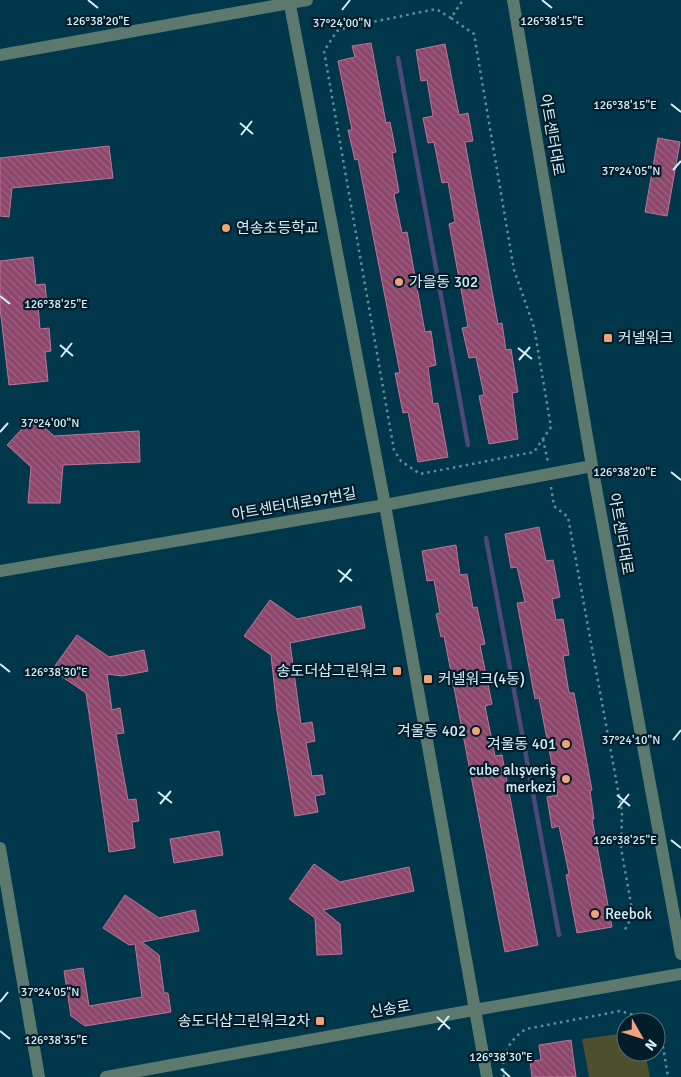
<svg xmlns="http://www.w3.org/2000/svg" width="681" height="1077" viewBox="0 0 681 1077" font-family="Signika,'Noto Sans KR',sans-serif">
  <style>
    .park { fill: #4e4f2d }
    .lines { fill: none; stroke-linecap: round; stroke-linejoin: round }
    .stream { stroke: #4e4778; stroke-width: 4.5 }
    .building { fill: url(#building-back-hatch); stroke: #bf7499 }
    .path { stroke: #638c9c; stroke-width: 2.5; stroke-dasharray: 2.5 4; stroke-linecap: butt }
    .minor { stroke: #5d796e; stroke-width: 12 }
    .ticks { fill: none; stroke: #d6effb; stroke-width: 2 }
    .poi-dot { fill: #f0a378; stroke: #011d29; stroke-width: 2 }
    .labels { text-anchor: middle; stroke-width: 4.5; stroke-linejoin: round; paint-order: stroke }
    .street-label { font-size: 15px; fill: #d6effb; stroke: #011d29 }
    .poi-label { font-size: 15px; fill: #d6effb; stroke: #011d29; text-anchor: start }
    .ticks-label { font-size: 12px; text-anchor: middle; fill: #d6effb; stroke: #011d29; stroke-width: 4.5; stroke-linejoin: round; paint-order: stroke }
  </style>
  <defs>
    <pattern id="building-back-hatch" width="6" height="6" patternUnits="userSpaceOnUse" patternTransform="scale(1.25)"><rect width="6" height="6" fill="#8d476b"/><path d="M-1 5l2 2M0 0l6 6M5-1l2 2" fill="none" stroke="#9c6281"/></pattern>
  </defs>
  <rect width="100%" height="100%" fill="#00374b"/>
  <path class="park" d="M626,1033V1052H645L650,1077H589L582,1039Z"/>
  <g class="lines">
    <g class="stream">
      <path d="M398,58L468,445"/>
      <path d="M486,538L559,935"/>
    </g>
  </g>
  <g class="building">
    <path d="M371,43L386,123L390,122L396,152L392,153L399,192L394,194L402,233L407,232L425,332L431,331L436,365L428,367L433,404L438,403L448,457L418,462L408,412L403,413L395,373H400L358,159L355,160L348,130H352L338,61L355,57L352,46Z"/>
    <path d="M445,44L459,115L468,113L473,141L465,142L498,324L502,323L506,350L511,349L518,392L512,393L518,439L489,444L479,396L484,395L476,357L469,358L462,328L468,327L449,224L455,222L448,182L442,183L434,142L428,143L423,118L433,116L427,80L421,81L416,50Z"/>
    <path d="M658,138L680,142L667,216L645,212Z"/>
    <path d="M109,146L113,178L12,188L9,217L0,216V158Z"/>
    <path d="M33,257L36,285L45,284L47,304L38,305L40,329L49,328L51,351L45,352L48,381L9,385L0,308V261Z"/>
    <path d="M33,417L54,436L139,431L140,462L63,465L60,503H28L31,467L7,445Z"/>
    <path d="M539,527L546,561L553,560L560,597L552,599L556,620L563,619L569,655L563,656L569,693H574L592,790L590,791L594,819H592L612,927L577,933L566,875L569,874L559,826L552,828L547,797L558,795L539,698L535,699L517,603L525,602L517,567L511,568L505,534Z"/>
    <path d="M456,545L460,575L467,574L473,608L477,607L485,644L480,645L492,704L485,706L495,756L502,755L538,945L505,952L444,636L441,637L436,614L440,613L434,580L427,581L422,551Z"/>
    <path d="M270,600L297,619L361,606L365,628L290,643L301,724L312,722L315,741L306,743L312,776L322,775L325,794L315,796L318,812L295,816L277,710L271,655L244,636Z"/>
    <path d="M77,635L109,657L144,650L148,671L122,676L107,674L112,710L120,708L124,733L116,734L128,800L136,799L139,821L132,822L135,848L109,852L86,693L52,670Z"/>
    <path d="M219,831L223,855L174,863L170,839Z"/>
    <path d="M314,864L340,882L409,867L414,891L323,910L340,924L342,954L317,955L315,918L289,899Z"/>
    <path d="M125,895L159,918L195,910L199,931L142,942L159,955L164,993H168L171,1012L85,1026L71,1016L64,971L83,968L89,1006L142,997L135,944L129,945L103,928Z"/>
    <path d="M571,1040L576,1077H532L530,1061L541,1060L539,1045Z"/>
  </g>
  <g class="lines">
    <g class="path">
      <path d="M451,18L436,9L348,27L337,31L324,51L394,450L401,461L420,474L534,452L551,427L534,327L514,270L474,34L451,18L463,0"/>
      <path d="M543,439L548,462"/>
      <path d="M551,487L554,506L568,517L622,812L621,848L633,915L623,933"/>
      <path d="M656,1035L663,1047L668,1077"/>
      <path d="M504,1077C500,1056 509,1040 526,1029L620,1011L634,1015L644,1022"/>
    </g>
    <g class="minor">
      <path d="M289,0L385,505L487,1077"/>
      <path d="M513,0L592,466L681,954"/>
      <path d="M0,55L307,0"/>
      <path d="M0,571L385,505L592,466"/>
      <path d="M0,848L39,1077"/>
      <path d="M106,1077L474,1010L681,974"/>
    </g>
  </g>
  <path class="ticks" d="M88,0L98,8M542,0L552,8M342,10L350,0M671,104L681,112M240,123L253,134M241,135L252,121M673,170L681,161M0,296L10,304M60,345L73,356M518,348L532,359M61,357L72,343M519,360L530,347M0,432L8,423M671,472L681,480M338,570L352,581M340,582L351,569M0,664L10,672M673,740L681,730M158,792L172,803M617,795L630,806M160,804L171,791M618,808L629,794M671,840L681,848M0,1002L8,992M437,1017L450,1029M438,1030L449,1016M0,1031L10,1039M501,1069L510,1077"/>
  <g class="poi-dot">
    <circle cx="226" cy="228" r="5"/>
    <circle cx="399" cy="282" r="5"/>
    <rect x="603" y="333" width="10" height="10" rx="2.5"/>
    <rect x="392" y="666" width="10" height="10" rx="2.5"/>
    <rect x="423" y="674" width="10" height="10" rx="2.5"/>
    <circle cx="476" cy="731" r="5"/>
    <circle cx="566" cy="744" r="5"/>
    <circle cx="566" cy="779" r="5"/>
    <circle cx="595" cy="914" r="5"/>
    <rect x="315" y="1016" width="10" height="10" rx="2.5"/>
  </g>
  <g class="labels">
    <g class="street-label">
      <text transform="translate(552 135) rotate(80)" y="5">아트센터대로</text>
      <text transform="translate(294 504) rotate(-10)" y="5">아트센터대로97번길</text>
      <text transform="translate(621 534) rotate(80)" y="5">아트센터대로</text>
      <text transform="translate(390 1009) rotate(-10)" y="5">신송로</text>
    </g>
    <g class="poi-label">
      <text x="236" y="233">연송초등학교</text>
      <text x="409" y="287">가을동 302</text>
      <text x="618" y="343">커넬워크</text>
      <text x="387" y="676" text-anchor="end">송도더샵그린워크</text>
      <text x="438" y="684">커넬워크(4동)</text>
      <text x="466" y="736" text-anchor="end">겨울동 402</text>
      <text x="556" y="749" text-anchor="end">겨울동 401</text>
      <text x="556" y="775" text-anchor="end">cube alışveriş<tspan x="556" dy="17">merkezi</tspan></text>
      <text x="605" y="919">Reebok</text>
      <text x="310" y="1026" text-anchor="end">송도더샵그린워크2차</text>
    </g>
  </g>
  <g class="ticks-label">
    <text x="98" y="25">126°38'20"E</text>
    <text x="552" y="25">126°38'15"E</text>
    <text x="342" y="27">37°24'00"N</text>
    <text x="625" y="109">126°38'15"E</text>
    <text x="631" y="175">37°24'05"N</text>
    <text x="56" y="308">126°38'25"E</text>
    <text x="50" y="427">37°24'00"N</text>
    <text x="625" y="476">126°38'20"E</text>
    <text x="56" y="676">126°38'30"E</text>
    <text x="631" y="744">37°24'10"N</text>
    <text x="625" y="844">126°38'25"E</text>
    <text x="50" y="996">37°24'05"N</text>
    <text x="56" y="1044">126°38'35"E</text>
    <text x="501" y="1061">126°38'30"E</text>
  </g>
  <g transform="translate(641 1037) rotate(129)"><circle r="24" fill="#011d29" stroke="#56717d"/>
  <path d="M0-4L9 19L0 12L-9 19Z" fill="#f0a378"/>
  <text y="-8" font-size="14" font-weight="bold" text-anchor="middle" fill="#d6effb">N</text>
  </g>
</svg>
